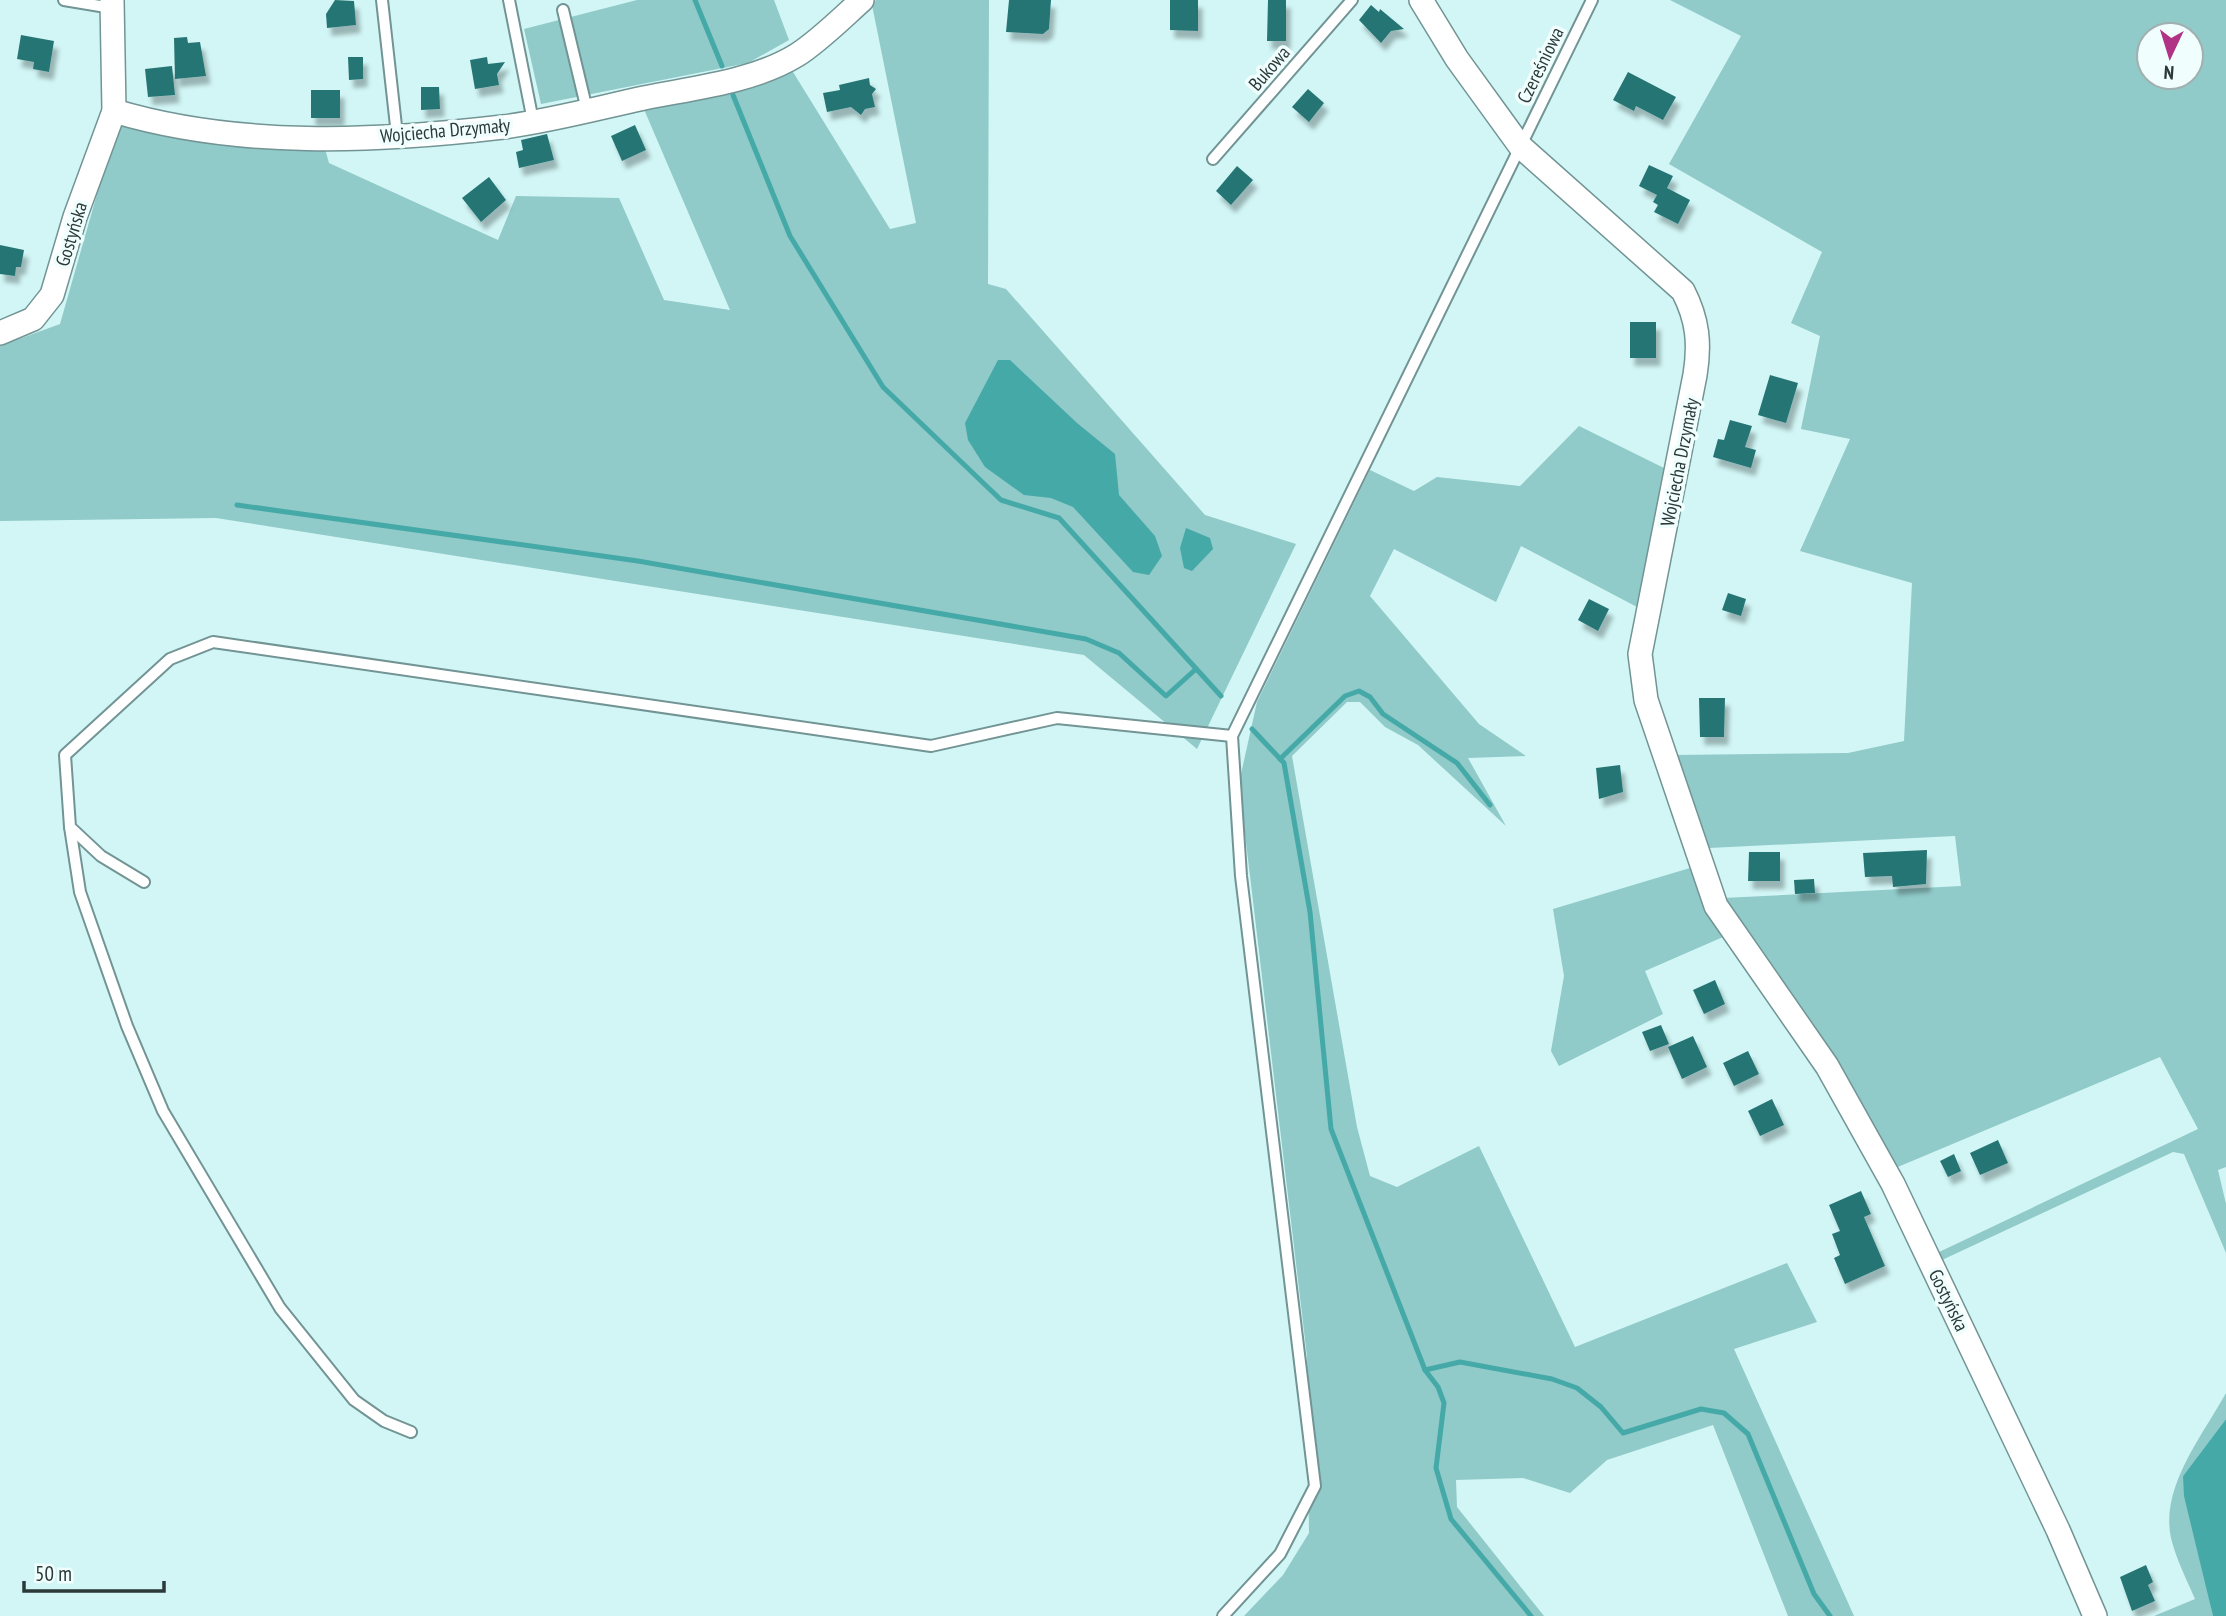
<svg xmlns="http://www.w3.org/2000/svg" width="2226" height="1616" viewBox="0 0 2226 1616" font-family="'PT Sans Narrow',sans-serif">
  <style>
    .green { fill: #90cac9; fill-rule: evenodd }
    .water { fill: #45a9a8 }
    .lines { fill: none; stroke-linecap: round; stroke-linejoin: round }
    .stream { stroke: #45a9a8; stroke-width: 5 }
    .building { fill: #287575; filter: url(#shadow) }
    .service-casing { stroke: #729494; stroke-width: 14 }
    .minor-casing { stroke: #729494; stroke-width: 26 }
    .service { stroke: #fff; stroke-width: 10 }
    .minor { stroke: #fff; stroke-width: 23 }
    .labels { text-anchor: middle; stroke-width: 7; stroke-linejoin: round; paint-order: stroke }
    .street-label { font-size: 19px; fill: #2b3939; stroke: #f0fefd }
  </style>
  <defs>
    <filter id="shadow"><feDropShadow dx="4.5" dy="8" stdDeviation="2" flood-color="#0004"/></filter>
  </defs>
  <rect width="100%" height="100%" fill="#d1f6f5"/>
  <g class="green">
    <path d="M637,0H774L789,40L748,63L541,104L524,29Z"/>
    <path d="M876,0H989L988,284L1006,289L1205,515L1296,544L1197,749L1084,655L216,518L0,521V346L60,324L117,124L185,139L262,149H325L329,163L498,240L516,196L619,198L664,300L730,310L643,107L793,72L890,229L916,223L872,5Z"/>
    <path d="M1670,0H2226V1167L2218,1170L2226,1204V1253L2184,1154L2173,1152L1942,1260L1937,1253L2198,1129L2160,1057L1893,1169L1723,898L1961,886L1955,836L1709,848L1700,842L1674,755L1848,753L1904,741L1912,583L1800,551L1850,439L1801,429L1820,336L1791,323L1822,252L1669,164L1741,36ZM2149,35H2191V77H2149Z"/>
    <path d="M1579,426L1666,469L1637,607L1521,546L1496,602L1394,549L1370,596L1479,724L1526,756L1468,758L1506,826L1418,745L1385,727L1360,702H1347L1292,756L1357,1127L1370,1176L1397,1187L1479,1146L1575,1347L1787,1263L1817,1322L1734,1349L1854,1616H1788L1713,1425L1607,1460L1570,1493L1523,1478L1456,1480L1457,1507L1544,1616H1244L1283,1575L1309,1533L1307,1356L1239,783L1257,702L1370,470L1414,491L1437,477L1520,486Z"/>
    <path d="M1690,868L1704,903L1723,937L1645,971L1663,1014L1559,1066L1551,1051L1564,976L1553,909Z"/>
    <path d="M2226,1393V1419L2183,1476L2213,1616H2154L2195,1599C2187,1580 2176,1559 2171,1538C2160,1487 2203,1435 2226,1393Z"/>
  </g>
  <g class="water">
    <path d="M998,360H1010L1077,423L1115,454L1119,495L1155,536L1162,556L1149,575L1133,572L1073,507L1051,498L1024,495L985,467L968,440L965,423Z"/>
    <path d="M1186,528L1210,538L1213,549L1192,571L1184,568L1180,548Z"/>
    <path d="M2226,1419V1616H2213L2184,1496L2183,1476Z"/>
  </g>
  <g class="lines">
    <g class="stream">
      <path d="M695,0L722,66"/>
      <path d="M733,95L790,236L883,387L1001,500L1059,518L1221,696"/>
      <path d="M237,505L638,561L1086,639L1119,653L1166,696L1196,669"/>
      <path d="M1252,729L1284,763L1310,912L1331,1129L1425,1370L1460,1362L1552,1379L1577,1388L1601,1407L1623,1433L1701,1409L1724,1413L1748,1434L1814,1594L1830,1616"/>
      <path d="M1280,759L1345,696L1359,691L1370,697L1383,714L1457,763L1490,805"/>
      <path d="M1425,1370L1438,1387L1444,1403L1436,1468L1451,1519L1531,1616"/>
    </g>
  </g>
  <g class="building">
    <path d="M335,0L354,1L356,25L327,28L326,14Z"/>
    <path d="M1009,0H1051L1049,29L1043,34L1006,32Z"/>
    <path d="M1170,0H1198V31L1170,30Z"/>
    <path d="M1268,0H1286V41H1267Z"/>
    <path d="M1371,5L1379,12L1380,9L1404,29L1391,31L1381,43L1359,20Z"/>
    <path d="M21,35L54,41L49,72L33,69L34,62L17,59Z"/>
    <path d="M187,37L188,43L200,42L206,76L175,79L174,38Z"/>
    <path d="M348,57H363V79L349,80Z"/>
    <path d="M487,57L488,64L505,62L497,74L499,85L475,89L470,60Z"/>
    <path d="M172,66L175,95L148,97L145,69Z"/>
    <path d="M1628,72L1676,97L1663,120L1636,106L1634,111L1613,100Z"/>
    <path d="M869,78L870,85L876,89L872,94L875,107L865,109L861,115L851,107L827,112L823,93L840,90L839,85Z"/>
    <path d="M421,87H439L440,109L421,110Z"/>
    <path d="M1308,89L1324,103L1309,122L1292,107Z"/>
    <rect x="311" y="90" width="29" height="28"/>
    <path d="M635,125L646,150L622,161L611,136Z"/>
    <path d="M547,134L554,160L519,168L516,152L523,150L521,140Z"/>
    <path d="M1649,165L1673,176L1667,188L1690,200L1678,224L1654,212L1658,205L1653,202L1657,195L1639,186Z"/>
    <path d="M1237,166L1253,180L1231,205L1216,191Z"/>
    <path d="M489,177L506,200L481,222L462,198Z"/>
    <path d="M0,245L24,250L21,267H16L15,276L0,274Z"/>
    <rect x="1630" y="322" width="26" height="36"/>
    <path d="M1770,375L1798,383L1786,423L1758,415Z"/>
    <path d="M1730,420L1752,426L1745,447L1756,450L1751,468L1713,457L1718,439L1724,440Z"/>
    <path d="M1728,593L1746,599L1741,616L1722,610Z"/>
    <path d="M1589,599L1609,609L1598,631L1578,620Z"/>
    <path d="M1699,698H1725L1724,737H1700Z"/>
    <path d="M1620,765L1623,792L1599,799L1596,768Z"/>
    <path d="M1927,850L1926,884L1893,887L1892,876L1865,877L1863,853Z"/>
    <path d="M1749,852H1780V881H1748Z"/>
    <path d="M1814,879L1815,893L1795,894L1794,880Z"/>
    <path d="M1715,980L1725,1004L1704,1014L1693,990Z"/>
    <path d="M1661,1025L1669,1044L1650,1051L1642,1032Z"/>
    <path d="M1693,1036L1707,1067L1682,1079L1668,1047Z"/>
    <path d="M1748,1051L1759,1074L1734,1086L1723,1063Z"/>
    <path d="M1772,1099L1784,1125L1760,1136L1748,1111Z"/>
    <path d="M1998,1140L2008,1163L1980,1175L1970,1153Z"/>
    <path d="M1954,1154L1961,1171L1948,1177L1940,1161Z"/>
    <path d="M1861,1191L1871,1214L1864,1217L1885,1266L1845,1284L1834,1258L1840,1255L1832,1234L1840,1231L1829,1205Z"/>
    <path d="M2146,1565L2153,1582L2148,1585L2155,1601L2132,1611L2120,1577Z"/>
  </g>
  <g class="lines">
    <g class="service-casing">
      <g id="service">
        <path d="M64,0L112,8"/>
        <path d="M382,0L397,135"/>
        <path d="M509,0L533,121"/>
        <path d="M563,10L587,110"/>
        <path d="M1213,159L1352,0"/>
        <path d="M70,827L80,892L127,1026L163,1111L280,1308L354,1400L384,1421L411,1432"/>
        <path d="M144,882L101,856L70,827L65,755L170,659L213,642L931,746L1057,718L1232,736"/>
        <path d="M1223,1616L1280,1554L1315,1486L1241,876L1232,736L1592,0"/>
      </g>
    </g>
    <g class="minor-casing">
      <g id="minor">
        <path d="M1421,0L1457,59L1520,146L1683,291C1698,320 1700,344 1695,375L1640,654L1646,700L1716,906L1827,1066L1893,1184L2058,1530L2095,1616"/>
        <path d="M114,111C238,148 375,142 503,127C550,121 598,108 644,98C693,88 753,82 797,55C819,41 842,18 862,0"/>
        <path d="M0,333L33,319L52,295L75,217L114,111L112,0"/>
      </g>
    </g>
    <use href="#service" class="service"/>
    <use href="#minor" class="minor"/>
  </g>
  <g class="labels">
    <g class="street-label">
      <text transform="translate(1540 65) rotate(-64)" y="7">Czereśniowa</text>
      <text transform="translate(1269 68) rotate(-49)" y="7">Bukowa</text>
      <text transform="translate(445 130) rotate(-5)" y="7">Wojciecha Drzymały</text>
      <text transform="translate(71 234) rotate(-73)" y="7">Gostyńska</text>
      <text transform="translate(1679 462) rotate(-79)" y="7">Wojciecha Drzymały</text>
      <text transform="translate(1949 1300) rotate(64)" y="7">Gostyńska</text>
    </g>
  </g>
  <g transform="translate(2170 56) rotate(184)"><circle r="33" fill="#f0fefd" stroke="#a1afaf" stroke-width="2"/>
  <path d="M0-5L12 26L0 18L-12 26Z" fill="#b03385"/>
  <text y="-10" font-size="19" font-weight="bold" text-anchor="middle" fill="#2b3939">N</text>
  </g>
  <path d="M24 1581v10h140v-10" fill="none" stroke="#2b3939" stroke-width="3.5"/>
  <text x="35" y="1581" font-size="21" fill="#2b3939" stroke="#f0fefd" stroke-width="5" paint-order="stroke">50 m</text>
</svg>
